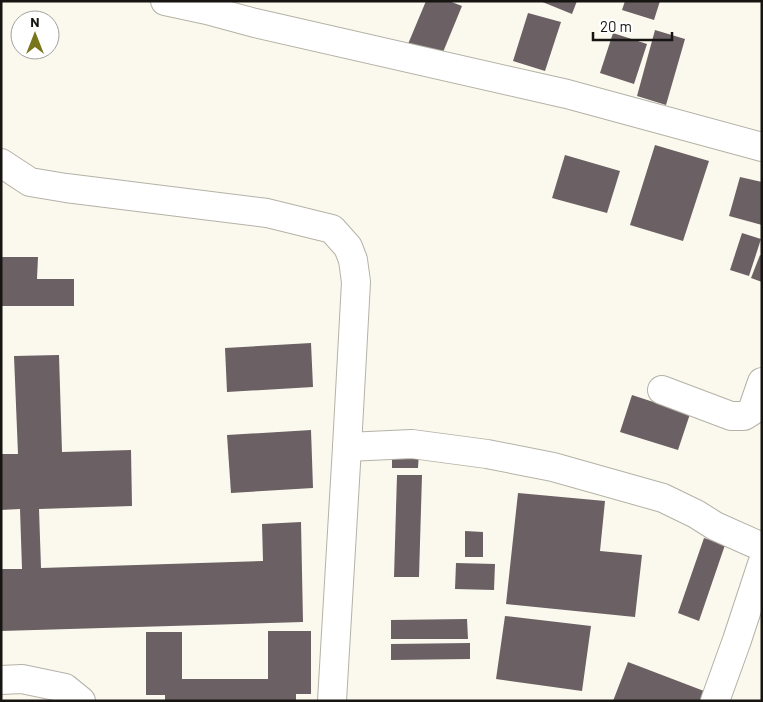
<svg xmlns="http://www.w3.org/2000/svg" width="763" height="702" viewBox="0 0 763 702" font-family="Barlow,sans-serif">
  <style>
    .building { fill: #6b6064 }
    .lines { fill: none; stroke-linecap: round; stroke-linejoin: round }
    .minor-casing { stroke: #b4b2a7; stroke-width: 30 }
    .minor { stroke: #fff; stroke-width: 28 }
  </style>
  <rect width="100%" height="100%" fill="#fbf9ed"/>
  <g class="building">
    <path d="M426,1H449L462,6L441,57L408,44Z"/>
    <path d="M540,1H577L572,14Z"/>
    <path d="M625,1H660L654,20L622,10Z"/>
    <path d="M528,13L561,22L545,71L513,61Z"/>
    <path d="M655,30L685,39L666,105L637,96Z"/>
    <path d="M613,33L647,44L634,84L600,73Z"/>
    <path d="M655,145L709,161L683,241L630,225Z"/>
    <path d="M565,155L620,171L607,213L552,198Z"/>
    <path d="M740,177L762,182V225L729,216Z"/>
    <path d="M742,233L761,239L749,276L730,270Z"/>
    <path d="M760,255L762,256V282L751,278Z"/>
    <path d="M1,257H38L37,279H74V306H1Z"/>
    <path d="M311,343L313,387L227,392L225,348Z"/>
    <path d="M59,355L62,452L131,450L132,506L39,509L41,568L263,561L262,524L301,522L303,622L1,631V569H22L20,509L1,510V454H18L14,356Z"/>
    <path d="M632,395L690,414L678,450L620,432Z"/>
    <path d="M311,430L313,488L231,493L227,435Z"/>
    <path d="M392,451H419L418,468H392Z"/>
    <path d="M397,475H422L419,577H394Z"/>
    <path d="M518,493L605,501L600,551L642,555L635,617L506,604Z"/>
    <path d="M465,531L483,532V557H465Z"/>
    <path d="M704,538L725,545L699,621L678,613Z"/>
    <path d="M456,563L495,564L494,590L455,589Z"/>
    <path d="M505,616L591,626L582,691L496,679Z"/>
    <path d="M467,619L468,639H391V620Z"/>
    <path d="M268,631H311V694H296V701H165V695H146V632H182V679H268Z"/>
    <path d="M470,643V659L391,660V644Z"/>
    <path d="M628,662L704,691L700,701H613Z"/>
  </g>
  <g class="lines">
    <g class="minor-casing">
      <g id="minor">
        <path d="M165,1L207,10L255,23L567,94L762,147"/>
        <path d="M1,163L30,182L66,188L267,213L332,229L348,247L353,260L356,282L347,447L332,701"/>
        <path d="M662,390L731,416H744L752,411L762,382"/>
        <path d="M347,447L412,444L487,454L553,467L663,498L696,514L715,526L762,547"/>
        <path d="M1,680L22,679L65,688L81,701"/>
        <path d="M715,701L737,640L762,564"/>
      </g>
    </g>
    <use href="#minor" class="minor"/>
  </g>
  <rect width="763" height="702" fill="none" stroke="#161511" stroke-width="5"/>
  <g transform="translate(35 35)"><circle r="24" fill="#ffffff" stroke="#a2a1a0"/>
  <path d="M0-4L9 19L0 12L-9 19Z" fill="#78751b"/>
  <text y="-8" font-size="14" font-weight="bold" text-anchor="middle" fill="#161511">N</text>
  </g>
  <path d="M593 32v8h79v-8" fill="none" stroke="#161511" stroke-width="2.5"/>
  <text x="600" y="32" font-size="15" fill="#161511" stroke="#ffffff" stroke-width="4" paint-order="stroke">20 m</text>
</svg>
